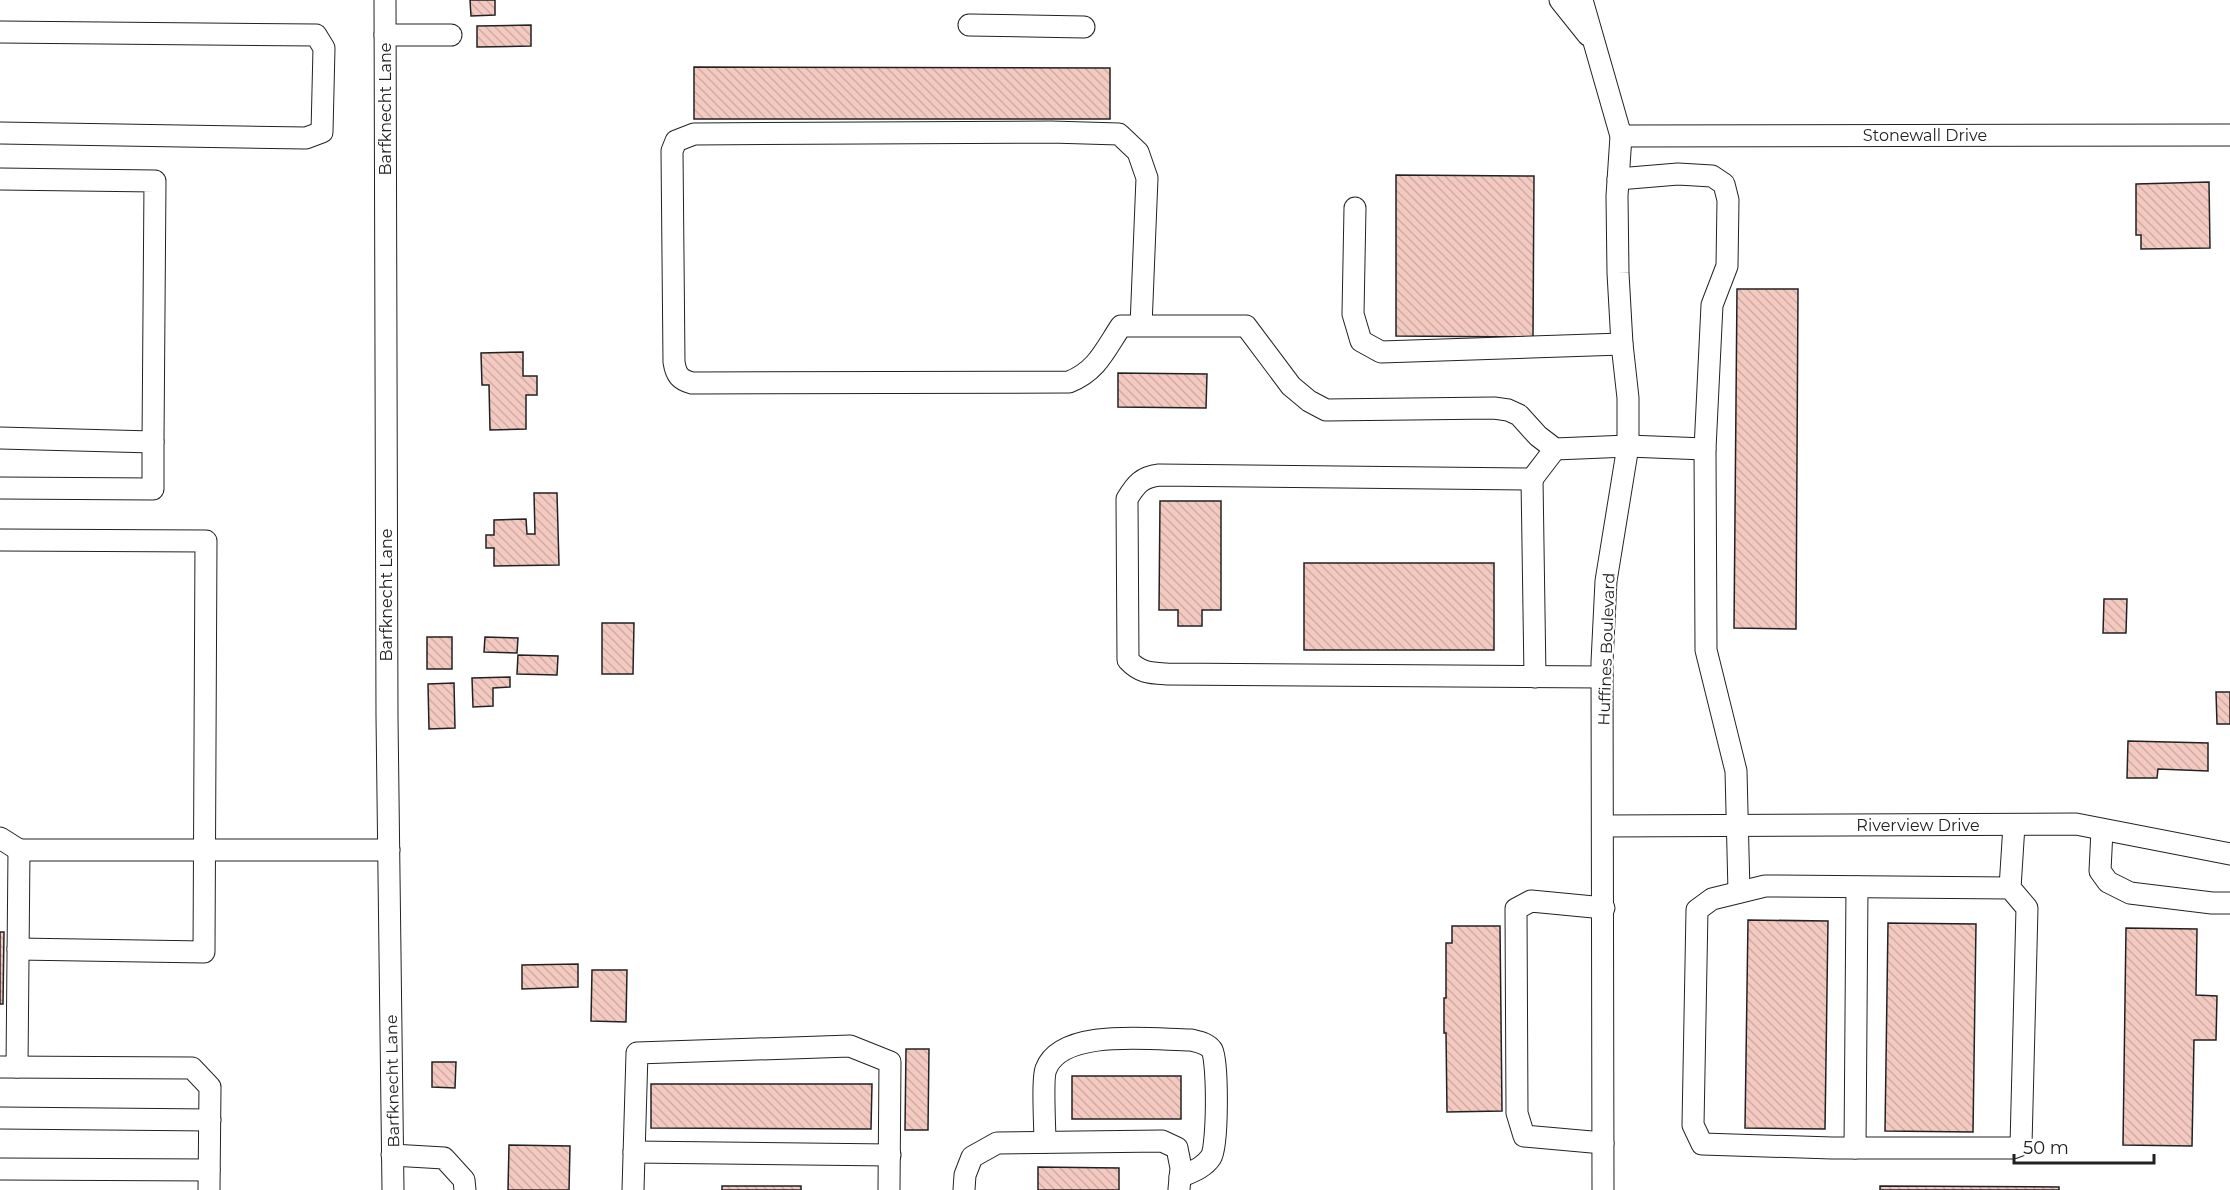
<svg xmlns="http://www.w3.org/2000/svg" width="2230" height="1190" viewBox="0 0 2230 1190" font-family="Montserrat,sans-serif">
  <style>
    .building { fill: url(#building-back-hatch); stroke: #222; stroke-width: 1.5 }
    .lines { fill: none; stroke-linecap: round; stroke-linejoin: round }
    .minor-casing { stroke: #222; stroke-width: 23 }
    .minor { stroke: #fff; stroke-width: 21 }
    .labels { text-anchor: middle; stroke-width: 4.5; stroke-linejoin: round; paint-order: stroke }
    .street-label { font-size: 16px; fill: #222; stroke: #fff }
  </style>
  <defs>
    <pattern id="building-back-hatch" width="6" height="6" patternUnits="userSpaceOnUse" patternTransform="scale(1.5)"><rect width="6" height="6" fill="#f3c9c0"/><path d="M-1 5l2 2M0 0l6 6M5-1l2 2" fill="none" stroke="#d0aca5"/></pattern>
  </defs>
  <rect width="100%" height="100%" fill="#fff"/>
  <g class="building">
    <path d="M470,0H495V15L471,16Z"/>
    <path d="M531,25V46L477,47V26Z"/>
    <path d="M694,67L1110,68V119H694Z"/>
    <path d="M1396,175L1534,176L1533,337L1396,336Z"/>
    <path d="M2209,182L2210,248L2141,249V235H2136V184Z"/>
    <path d="M1737,289H1798L1796,629L1734,628Z"/>
    <path d="M523,352V376H537V395H526V429L490,430L489,385H482L481,353Z"/>
    <path d="M1118,373L1207,374L1206,408L1118,407Z"/>
    <path d="M534,493H557L559,565L494,566V548H486V535H494V520L526,519L527,534H535Z"/>
    <path d="M1160,501H1221V610H1202V626H1178V610H1159Z"/>
    <rect x="1304" y="563" width="190" height="87"/>
    <path d="M2104,599H2127L2126,633H2103Z"/>
    <path d="M602,623H634L633,674H602Z"/>
    <rect x="427" y="637" width="25" height="32"/>
    <path d="M485,637L518,638L517,653L484,652Z"/>
    <path d="M518,655L558,656L557,675L517,674Z"/>
    <path d="M510,677V687L493,688V706L473,707L472,678Z"/>
    <path d="M454,683L455,728L429,729L428,684Z"/>
    <path d="M2216,692H2230V724H2217Z"/>
    <path d="M2128,741L2208,743V771L2158,769L2157,778H2127Z"/>
    <path d="M1748,920L1828,921L1825,1129L1745,1128Z"/>
    <path d="M1888,923L1976,924L1973,1132L1885,1131Z"/>
    <path d="M1452,926H1500L1502,1111L1447,1112L1446,1033H1444V998H1446V943H1452Z"/>
    <path d="M2126,928L2197,929L2196,995L2217,996L2216,1040H2194L2192,1146L2123,1145Z"/>
    <path d="M0,932H4L3,1004H0Z"/>
    <path d="M578,964V987L522,989V965Z"/>
    <path d="M592,970H627L626,1022L591,1021Z"/>
    <path d="M906,1049H929L928,1130H905Z"/>
    <path d="M432,1062H456L455,1088L432,1087Z"/>
    <rect x="1072" y="1076" width="109" height="43"/>
    <path d="M651,1084H872L871,1129L651,1128Z"/>
    <path d="M509,1145L570,1146L569,1190H508Z"/>
    <path d="M1038,1167L1119,1168V1190H1038Z"/>
    <rect x="722" y="1186" width="79" height="4"/>
    <path d="M1880,1186L2059,1187V1190H1880Z"/>
  </g>
  <g class="lines">
    <g class="minor-casing">
      <g id="minor">
        <path d="M385,0L387,717L393,1190"/>
        <path d="M1560,0L1588,35"/>
        <path d="M1582,0L1621,136L1617,196L1618,273L1622,344L1628,398V446L1606,581L1602,662L1603,1190"/>
        <path d="M969,25L1084,27"/>
        <path d="M0,32L316,35L324,48L322,132L306,138L0,133"/>
        <path d="M385,35H451"/>
        <path d="M1621,136L2230,135"/>
        <path d="M0,179L155,181L153,442L0,438"/>
        <path d="M1618,179L1678,174L1712,176L1724,184L1728,200L1727,266L1712,305L1705,449L1706,650L1736,771L1739,892"/>
        <path d="M1355,208L1353,314L1361,341L1381,352L1622,344"/>
        <path d="M1141,326L1147,178L1138,152L1119,134L1051,132L694,134L676,141L672,151L674,362C676,375 680,380 692,383L1069,382C1097,371 1105,350 1121,326H1246L1291,386L1309,401L1326,410L1494,408L1508,410L1519,415L1538,436L1555,449L1628,446L1705,449"/>
        <path d="M1555,449L1532,479L1159,475C1142,477 1136,484 1127,499L1128,660C1140,673 1150,673 1167,674L1602,677"/>
        <path d="M1532,479L1535,677"/>
        <path d="M0,488L153,489V442"/>
        <path d="M0,540L206,541L204,952L18,949"/>
        <path d="M1604,826L2076,824L2230,854"/>
        <path d="M2102,830L2100,871L2108,882L2130,893L2212,903H2230"/>
        <path d="M0,838L19,850"/>
        <path d="M2010,888L1765,886L1712,899L1697,910L1693,1125L1702,1144L1832,1148H2013L2021,1145L2027,908L2010,888L2014,825"/>
        <path d="M0,1067L192,1068L210,1087L209,1190"/>
        <path d="M17,1067L19,850H389"/>
        <path d="M0,1118L210,1120"/>
        <path d="M1045,1142C1045,1129 1042,1078 1046,1069C1062,1027 1155,1040 1191,1040C1199,1042 1207,1043 1212,1050C1218,1062 1218,1146 1211,1157C1204,1168 1191,1172 1180,1177"/>
        <path d="M1603,1143L1524,1136L1517,1113L1516,909L1531,901L1604,908"/>
        <path d="M1855,1148L1857,887"/>
        <path d="M634,1152L890,1155"/>
        <path d="M392,1155L444,1158L464,1180L465,1190"/>
        <path d="M0,1169L209,1170"/>
        <path d="M633,1190L637,1053L850,1046L890,1062L889,1190"/>
        <path d="M964,1190L965,1175L972,1157L997,1143L1162,1141L1177,1148L1181,1168L1179,1189"/>
      </g>
    </g>
    <use href="#minor" class="minor"/>
  </g>
  <g class="labels">
    <g class="street-label">
      <text transform="translate(385 109) rotate(-90)" y="6">Barfknecht Lane</text>
      <text x="1925" y="141">Stonewall Drive</text>
      <text transform="translate(386 595) rotate(-90)" y="6">Barfknecht Lane</text>
      <text transform="translate(1606 649) rotate(-88)" y="6">Huffines Boulevard</text>
      <text x="1918" y="831">Riverview Drive</text>
      <text transform="translate(392 1081) rotate(-91)" y="6">Barfknecht Lane</text>
    </g>
  </g>
  <path d="M2014 1154v9h140v-9" fill="none" stroke="#222222" stroke-width="3"/>
  <text x="2023" y="1154" font-size="18" fill="#222222" stroke="#ffffff" stroke-width="4.5" paint-order="stroke">50 m</text>
</svg>
